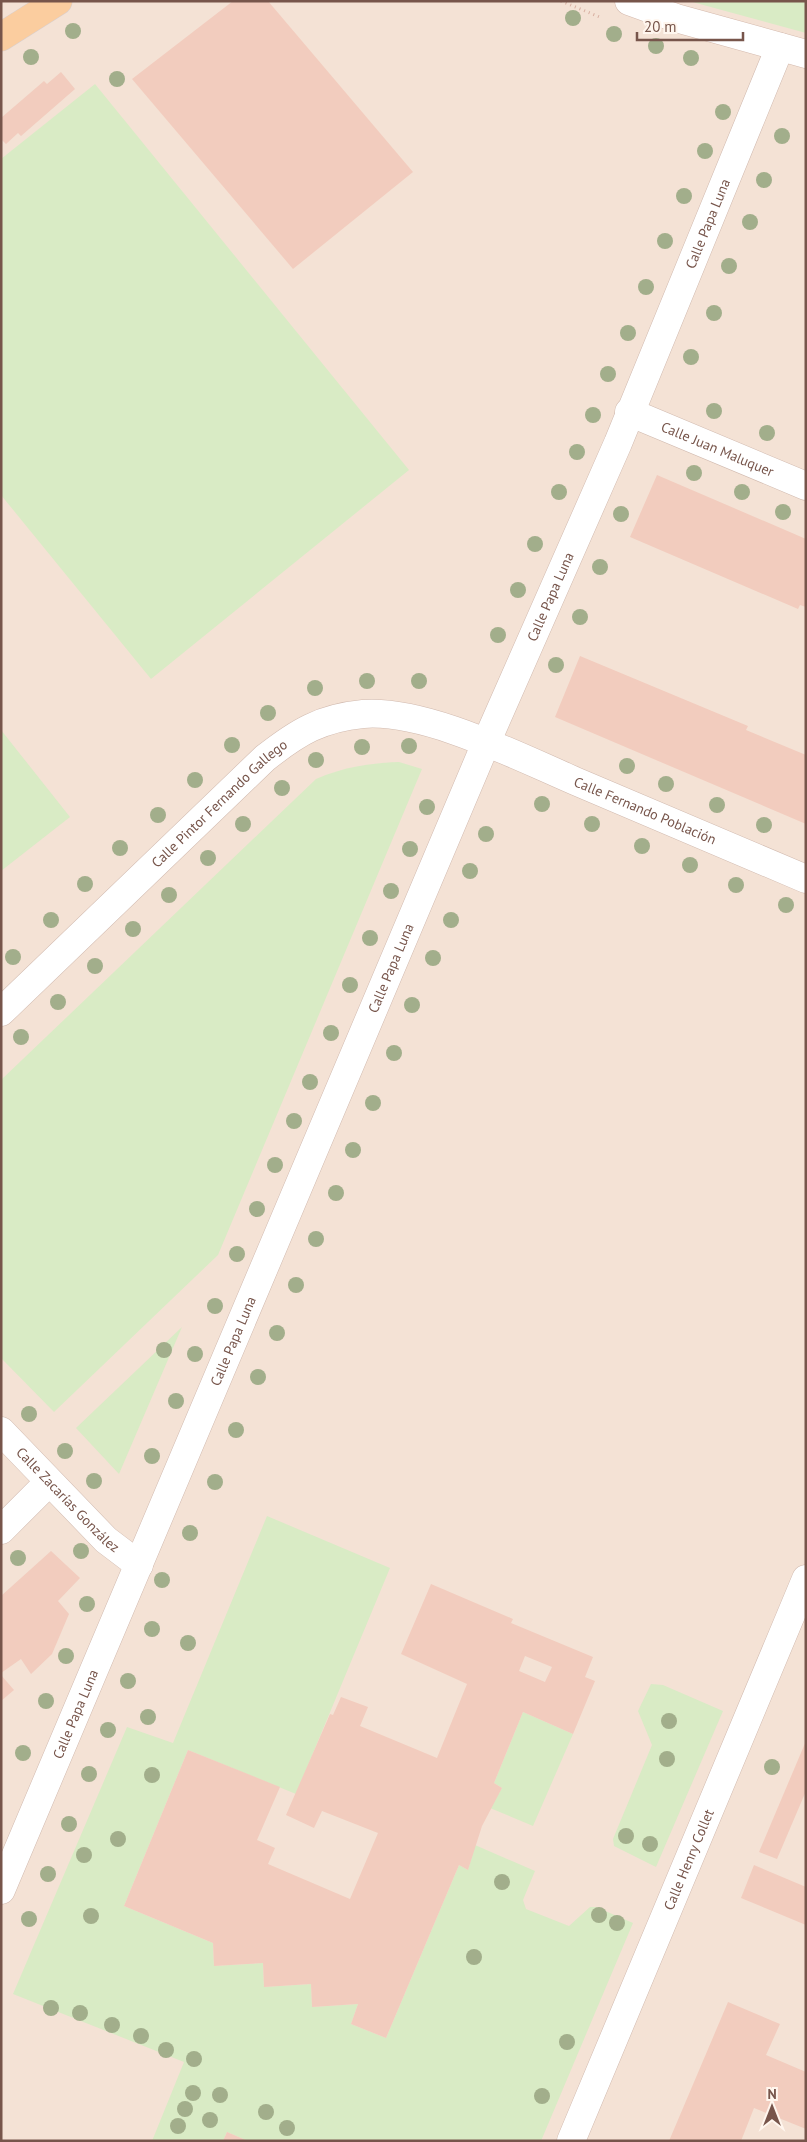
<svg xmlns="http://www.w3.org/2000/svg" width="807" height="2142" viewBox="0 0 807 2142" font-family="'PT Sans',sans-serif">
  <style>
    .residential { fill: #f4e2d5 }
    .green { fill: #d9ebc5 }
    .building { fill: #f2ccbe; fill-rule: evenodd }
    .lines { fill: none; stroke-linecap: round; stroke-linejoin: round }
    .minor-casing { stroke: #d1baaf; stroke-width: 29 }
    .secondary-casing { stroke: #d4b9ad; stroke-width: 29 }
    .primary-casing { stroke: #d9cfcd; stroke-width: 29 }
    .path { stroke: #d8afa1; stroke-width: 3; stroke-dasharray: 1 4; stroke-linecap: butt }
    .minor { stroke: #fff; stroke-width: 28 }
    .secondary { stroke: #fff; stroke-width: 28 }
    .primary { stroke: #fbcd9f; stroke-width: 28 }
    .tree { fill: #a2ae8b }
    .labels { text-anchor: middle; stroke-width: 4.5; stroke-linejoin: round; paint-order: stroke }
    .street-label { font-size: 14px; fill: #77554b; stroke: #fff6ee }
  </style>
  <rect width="100%" height="100%" fill="#fdf1e7"/>
  <rect class="residential" x="1" y="1" width="805" height="2140"/>
  <g class="green">
    <path d="M690,1H806V33L696,3Z"/>
    <path d="M95,84L409,470L151,679L1,495V159Z"/>
    <path d="M1,730L70,817L1,871Z"/>
    <path d="M399,762L422,769L218,1255L54,1412L1,1358V1080L316,779C344,767 369,763 399,762Z"/>
    <path d="M182,1327L119,1474L76,1428Z"/>
    <path d="M267,1516L390,1568L296,1794L188,1750L124,1906L213,1943L214,1966L263,1963L264,1987L311,1984L312,2007L358,2004L351,2024L386,2038L459,1865L468,1870L475,1845L535,1871L523,1900L526,1909L569,1926L590,1907H596L633,1923L541,2141H248L227,2132L223,2141H152L184,2062L13,1994L127,1727L173,1743Z"/>
    <path d="M651,1684L663,1685L723,1711L656,1867L614,1846L613,1839L652,1745L638,1711Z"/>
    <path d="M523,1712L573,1734L533,1826L490,1808L502,1788L494,1783Z"/>
  </g>
  <g class="building">
    <path d="M233,1H268L413,172L293,269L132,79Z"/>
    <path d="M61,72L75,89L21,136L18,133L6,144L1,139V118L44,81L47,84Z"/>
    <path d="M657,475L806,539V607L800,605L798,609L630,537Z"/>
    <path d="M580,656L748,726L746,730L806,755V824L555,717Z"/>
    <path d="M51,1551L80,1578L58,1601L69,1614L52,1654L31,1674L21,1659L1,1673V1596Z"/>
    <path d="M431,1584L513,1619L511,1623L593,1657L585,1677L595,1681L573,1734L523,1712L494,1783L502,1788L482,1826L468,1870L459,1865L386,2038L351,2024L358,2004L312,2007L311,1984L264,1987L263,1963L214,1966L213,1943L124,1906L188,1750L280,1787L257,1840L275,1848L268,1864L350,1899L378,1833L322,1811L314,1828L286,1815L330,1714L333,1715L341,1697L368,1707L360,1726L437,1758L467,1684L401,1654ZM525,1656L552,1667L545,1682L519,1671Z"/>
    <path d="M1,1675L14,1690L1,1701Z"/>
    <path d="M806,1741V1791L777,1859L759,1852Z"/>
    <path d="M754,1865L806,1887V1925L741,1898Z"/>
    <path d="M728,2002L780,2024L766,2055L806,2072V2129L754,2108L741,2141H669Z"/>
    <path d="M227,2132L248,2141H223Z"/>
  </g>
  <g class="lines">
    <g class="minor-casing">
      <g id="minor">
        <path id="s1" d="M629,412L806,486"/>
        <path id="s2" d="M1,1012L265,758C298,732 321,718 363,714C425,709 517,756 575,781C652,813 729,846 806,879"/>
        <path id="s3" d="M1,1431L106,1540L139,1565"/>
        <path d="M1,1530L49,1482"/>
        <path id="s4" d="M1,1890L486,743L618,443L780,47"/>
        <path id="s5" d="M571,2141L806,1579"/>
      </g>
    </g>
    <g class="secondary-casing">
      <path id="secondary" d="M629,1L676,18L806,54"/>
    </g>
    <g class="primary-casing">
      <path id="primary" d="M1,37L58,1"/>
    </g>
    <path class="path" d="M561,1L602,18"/>
    <use href="#minor" class="minor"/>
    <use href="#secondary" class="secondary"/>
    <use href="#primary" class="primary"/>
  </g>
  <g class="tree">
    <circle cx="573" cy="18" r="8"/>
    <circle cx="73" cy="31" r="8"/>
    <circle cx="614" cy="34" r="8"/>
    <circle cx="656" cy="46" r="8"/>
    <circle cx="31" cy="57" r="8"/>
    <circle cx="691" cy="58" r="8"/>
    <circle cx="117" cy="79" r="8"/>
    <circle cx="723" cy="112" r="8"/>
    <circle cx="782" cy="136" r="8"/>
    <circle cx="705" cy="151" r="8"/>
    <circle cx="764" cy="180" r="8"/>
    <circle cx="684" cy="196" r="8"/>
    <circle cx="750" cy="222" r="8"/>
    <circle cx="665" cy="241" r="8"/>
    <circle cx="729" cy="266" r="8"/>
    <circle cx="646" cy="287" r="8"/>
    <circle cx="714" cy="313" r="8"/>
    <circle cx="628" cy="333" r="8"/>
    <circle cx="691" cy="357" r="8"/>
    <circle cx="608" cy="374" r="8"/>
    <circle cx="714" cy="411" r="8"/>
    <circle cx="593" cy="415" r="8"/>
    <circle cx="767" cy="433" r="8"/>
    <circle cx="577" cy="452" r="8"/>
    <circle cx="694" cy="473" r="8"/>
    <circle cx="559" cy="492" r="8"/>
    <circle cx="742" cy="492" r="8"/>
    <circle cx="783" cy="512" r="8"/>
    <circle cx="621" cy="514" r="8"/>
    <circle cx="535" cy="544" r="8"/>
    <circle cx="600" cy="567" r="8"/>
    <circle cx="518" cy="590" r="8"/>
    <circle cx="580" cy="617" r="8"/>
    <circle cx="498" cy="635" r="8"/>
    <circle cx="556" cy="665" r="8"/>
    <circle cx="367" cy="681" r="8"/>
    <circle cx="419" cy="681" r="8"/>
    <circle cx="315" cy="688" r="8"/>
    <circle cx="268" cy="713" r="8"/>
    <circle cx="232" cy="745" r="8"/>
    <circle cx="409" cy="746" r="8"/>
    <circle cx="362" cy="747" r="8"/>
    <circle cx="316" cy="760" r="8"/>
    <circle cx="627" cy="766" r="8"/>
    <circle cx="195" cy="780" r="8"/>
    <circle cx="666" cy="784" r="8"/>
    <circle cx="282" cy="788" r="8"/>
    <circle cx="542" cy="804" r="8"/>
    <circle cx="717" cy="805" r="8"/>
    <circle cx="427" cy="807" r="8"/>
    <circle cx="158" cy="815" r="8"/>
    <circle cx="243" cy="824" r="8"/>
    <circle cx="592" cy="824" r="8"/>
    <circle cx="764" cy="825" r="8"/>
    <circle cx="486" cy="834" r="8"/>
    <circle cx="642" cy="846" r="8"/>
    <circle cx="120" cy="848" r="8"/>
    <circle cx="410" cy="849" r="8"/>
    <circle cx="208" cy="858" r="8"/>
    <circle cx="690" cy="865" r="8"/>
    <circle cx="470" cy="871" r="8"/>
    <circle cx="85" cy="884" r="8"/>
    <circle cx="736" cy="885" r="8"/>
    <circle cx="391" cy="891" r="8"/>
    <circle cx="169" cy="895" r="8"/>
    <circle cx="786" cy="905" r="8"/>
    <circle cx="51" cy="920" r="8"/>
    <circle cx="451" cy="920" r="8"/>
    <circle cx="133" cy="929" r="8"/>
    <circle cx="370" cy="938" r="8"/>
    <circle cx="13" cy="957" r="8"/>
    <circle cx="433" cy="958" r="8"/>
    <circle cx="95" cy="966" r="8"/>
    <circle cx="350" cy="985" r="8"/>
    <circle cx="58" cy="1002" r="8"/>
    <circle cx="412" cy="1005" r="8"/>
    <circle cx="331" cy="1033" r="8"/>
    <circle cx="21" cy="1037" r="8"/>
    <circle cx="394" cy="1053" r="8"/>
    <circle cx="310" cy="1082" r="8"/>
    <circle cx="373" cy="1103" r="8"/>
    <circle cx="294" cy="1121" r="8"/>
    <circle cx="353" cy="1150" r="8"/>
    <circle cx="275" cy="1165" r="8"/>
    <circle cx="336" cy="1193" r="8"/>
    <circle cx="257" cy="1209" r="8"/>
    <circle cx="316" cy="1239" r="8"/>
    <circle cx="237" cy="1254" r="8"/>
    <circle cx="296" cy="1285" r="8"/>
    <circle cx="215" cy="1306" r="8"/>
    <circle cx="277" cy="1333" r="8"/>
    <circle cx="164" cy="1350" r="8"/>
    <circle cx="195" cy="1354" r="8"/>
    <circle cx="258" cy="1377" r="8"/>
    <circle cx="176" cy="1401" r="8"/>
    <circle cx="29" cy="1414" r="8"/>
    <circle cx="236" cy="1430" r="8"/>
    <circle cx="65" cy="1451" r="8"/>
    <circle cx="152" cy="1456" r="8"/>
    <circle cx="94" cy="1481" r="8"/>
    <circle cx="215" cy="1482" r="8"/>
    <circle cx="190" cy="1533" r="8"/>
    <circle cx="81" cy="1551" r="8"/>
    <circle cx="18" cy="1558" r="8"/>
    <circle cx="162" cy="1580" r="8"/>
    <circle cx="87" cy="1604" r="8"/>
    <circle cx="152" cy="1629" r="8"/>
    <circle cx="188" cy="1643" r="8"/>
    <circle cx="66" cy="1656" r="8"/>
    <circle cx="128" cy="1681" r="8"/>
    <circle cx="46" cy="1701" r="8"/>
    <circle cx="148" cy="1717" r="8"/>
    <circle cx="669" cy="1721" r="8"/>
    <circle cx="108" cy="1730" r="8"/>
    <circle cx="23" cy="1753" r="8"/>
    <circle cx="667" cy="1759" r="8"/>
    <circle cx="772" cy="1767" r="8"/>
    <circle cx="89" cy="1774" r="8"/>
    <circle cx="152" cy="1775" r="8"/>
    <circle cx="69" cy="1824" r="8"/>
    <circle cx="626" cy="1836" r="8"/>
    <circle cx="118" cy="1839" r="8"/>
    <circle cx="650" cy="1844" r="8"/>
    <circle cx="84" cy="1855" r="8"/>
    <circle cx="48" cy="1874" r="8"/>
    <circle cx="502" cy="1882" r="8"/>
    <circle cx="599" cy="1915" r="8"/>
    <circle cx="91" cy="1916" r="8"/>
    <circle cx="29" cy="1919" r="8"/>
    <circle cx="617" cy="1923" r="8"/>
    <circle cx="474" cy="1957" r="8"/>
    <circle cx="51" cy="2008" r="8"/>
    <circle cx="80" cy="2013" r="8"/>
    <circle cx="112" cy="2025" r="8"/>
    <circle cx="141" cy="2036" r="8"/>
    <circle cx="567" cy="2042" r="8"/>
    <circle cx="166" cy="2050" r="8"/>
    <circle cx="194" cy="2059" r="8"/>
    <circle cx="193" cy="2093" r="8"/>
    <circle cx="220" cy="2095" r="8"/>
    <circle cx="542" cy="2096" r="8"/>
    <circle cx="185" cy="2109" r="8"/>
    <circle cx="266" cy="2112" r="8"/>
    <circle cx="210" cy="2120" r="8"/>
    <circle cx="178" cy="2126" r="8"/>
    <circle cx="287" cy="2128" r="8"/>
  </g>
  <g class="labels">
    <g class="street-label">
      <text dy="5" stroke="none"><textPath href="#s4" startOffset="1810">Calle Papa Luna</textPath></text>
      <text dy="5" stroke="none"><textPath href="#s1" startOffset="96">Calle Juan Maluquer</textPath></text>
      <text dy="5" stroke="none"><textPath href="#s4" startOffset="1405">Calle Papa Luna</textPath></text>
      <text dy="5" stroke="none"><textPath href="#s2" startOffset="302">Calle Pintor Fernando Gallego</textPath></text>
      <text dy="5" stroke="none"><textPath href="#s2" startOffset="776">Calle Fernando Población</textPath></text>
      <text dy="5" stroke="none"><textPath href="#s4" startOffset="1001">Calle Papa Luna</textPath></text>
      <text dy="5" stroke="none"><textPath href="#s4" startOffset="596">Calle Papa Luna</textPath></text>
      <text dy="5" stroke="none"><textPath href="#s3" startOffset="96">Calle Zacarías González</textPath></text>
      <text dy="5" stroke="none"><textPath href="#s4" startOffset="191">Calle Papa Luna</textPath></text>
      <text dy="5" stroke="none"><textPath href="#s5" startOffset="305">Calle Henry Collet</textPath></text>
    </g>
  </g>
  <rect width="807" height="2142" fill="none" stroke="#77554b" stroke-width="5"/>
  <g transform="translate(772 2107)" stroke="#fff6ee" stroke-width="4" paint-order="stroke">
  <path d="M0-4L9 19L0 12L-9 19Z" fill="#77554b"/>
  <text y="-8" font-size="14" font-weight="bold" text-anchor="middle" fill="#77554b">N</text>
  </g>
  <path d="M637 32v8h106v-8" fill="none" stroke="#77554b" stroke-width="2.5"/>
  <text x="644" y="32" font-size="15" fill="#77554b" stroke="#fff6ee" stroke-width="4" paint-order="stroke">20 m</text>
</svg>
